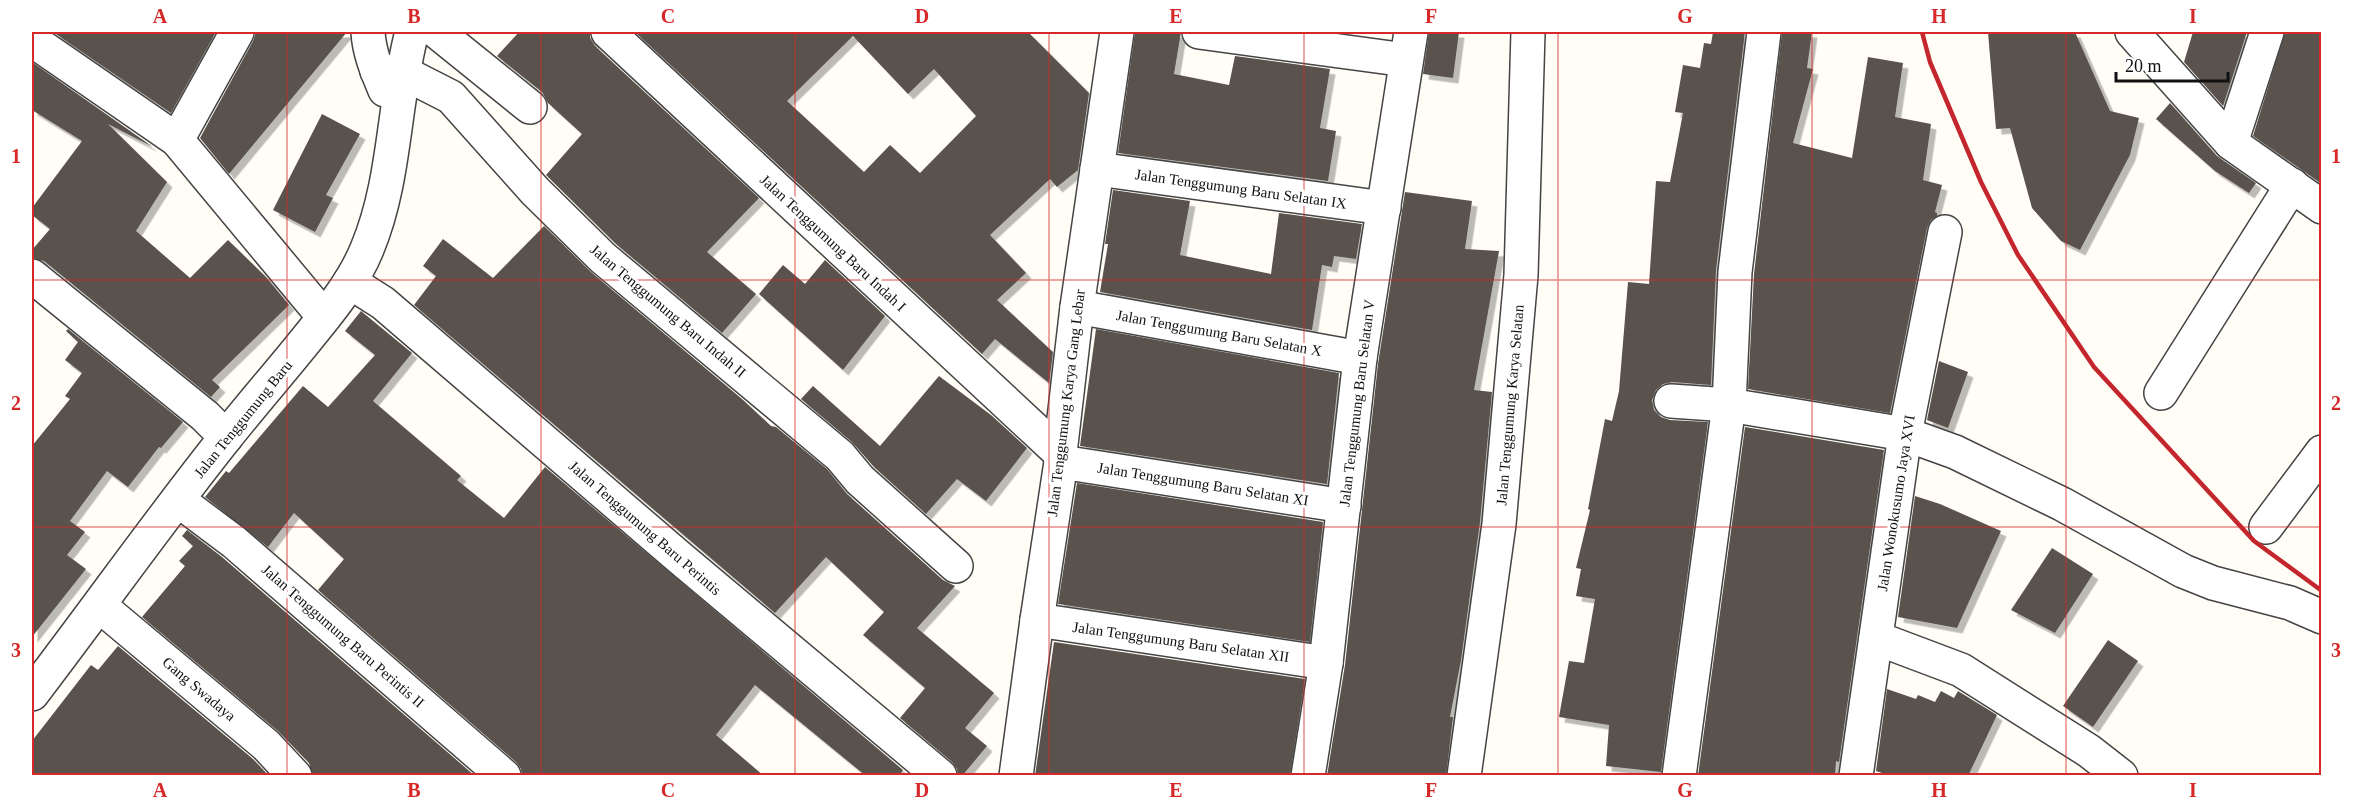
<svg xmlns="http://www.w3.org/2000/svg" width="2353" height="807" viewBox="0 0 2353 807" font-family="'Times New Roman',serif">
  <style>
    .building { fill: #5a524d; fill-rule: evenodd; filter: url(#shadow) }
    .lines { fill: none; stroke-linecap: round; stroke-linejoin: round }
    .minor-casing { stroke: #444; stroke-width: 36 }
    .minor { stroke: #fff; stroke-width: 33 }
    .rail { stroke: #c4262e; stroke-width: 4.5 }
    .grid { fill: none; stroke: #d62828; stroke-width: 1.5; stroke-opacity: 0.55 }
    .labels { text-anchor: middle; stroke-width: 6; stroke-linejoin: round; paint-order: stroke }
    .street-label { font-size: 15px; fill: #111; stroke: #fff }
    .neatline { fill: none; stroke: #d62828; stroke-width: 2 }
    .grid-label { font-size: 20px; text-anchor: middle; font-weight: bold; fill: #d62828 }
  </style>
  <defs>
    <filter id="shadow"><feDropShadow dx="5.5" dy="5.5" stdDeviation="0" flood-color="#0004"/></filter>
  </defs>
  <rect width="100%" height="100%" fill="#fffdf5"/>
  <g class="building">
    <path d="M53,32H216L171,113Z"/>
    <path d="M256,32H347L229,174L200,138L253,41Z"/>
    <path d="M519,32H590V38L595,46L759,198L707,252L756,294L722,333L616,244L546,175L582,134L548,103L542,92L497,56Z"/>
    <path d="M635,32H1028L1089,93L1078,170L1057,187L1050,179L990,235L1026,273L997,300L1053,352L1049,383L995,339L982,354ZM853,36L908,94L934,69L976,116L920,173L890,145L864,172L787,101Z"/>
    <path d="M1135,32H1181L1174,74L1229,85L1235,56L1330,69L1320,128L1336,131L1328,181L1118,153Z"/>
    <path d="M1429,32H1459L1453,78L1423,74Z"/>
    <path d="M1713,32H1745L1716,270L1711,385L1672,382L1663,384L1656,390L1652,400L1654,410L1661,417L1670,420L1708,422L1661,772L1606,766L1609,725L1559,717L1569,661L1584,663L1595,599L1576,596L1581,569L1576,568L1590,510L1588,509L1605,419L1612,421L1619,391L1628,282L1649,284L1656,181L1670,182L1683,113L1675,112L1683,65L1700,68L1704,43L1711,44Z"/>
    <path d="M1782,32H1812L1807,68L1813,69L1793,143L1852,158L1868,57L1903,63L1895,117L1931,124L1923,180L1942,185L1935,212L1937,213V216L1931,220L1927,228L1890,413L1748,389L1754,274Z"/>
    <path d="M1988,32H2075L2110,111L2139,118L2130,155L2080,250L2061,241L2032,208L2010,128L1996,129Z"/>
    <path d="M2193,32H2247L2223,106L2184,62Z"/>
    <path d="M2285,32H2322V184L2253,136Z"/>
    <path d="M32,62L153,147L108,124L167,182L136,231L190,278L228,240L266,277L289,305L212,380L220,387L211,397L44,261L32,258V250L50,229L32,215V208L82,141L32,110Z"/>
    <path d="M2170,103L2217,156L2256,183L2249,193L2215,171L2156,119Z"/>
    <path d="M322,114L360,134L326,195L333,198L315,232L273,210Z"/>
    <path d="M1113,190L1190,201L1180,255L1271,274L1279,213L1362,224L1356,259L1334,256L1332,267L1322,265L1312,330L1100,292L1108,244H1105Z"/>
    <path d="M1405,192L1472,201L1465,249L1499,251L1474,390L1492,392L1480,522L1461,660L1450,717H1453L1446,776H1327L1345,665L1378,364Z"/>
    <path d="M544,226L591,272L742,399L771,426L776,427L827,469L847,494L943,580L955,586L917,628L994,693L965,728L987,746L962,776H958L957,769L952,762L900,718L925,688L863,635L884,612L826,557L775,613L414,305L436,276L423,266L443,239L493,278Z"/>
    <path d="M825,260L885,316L843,370L759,294L783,265L805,284Z"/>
    <path d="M361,311L412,353L373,401L461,476L457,480L504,518L545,467L903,770L899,776H866L755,685L716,735L764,776H522L521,769L516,762L318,590L344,559L294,513L268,547L205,497L226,471L229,473L303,386L328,407L375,355L345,331Z"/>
    <path d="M68,329L183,422L161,448L159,447L128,487L107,471L70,521L85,532L67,555L86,569L32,637V446L70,399L65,396L82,373L65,360L78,342L66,331Z"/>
    <path d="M1096,329L1339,373L1327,484L1080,446Z"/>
    <path d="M1939,361L1968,372L1948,428L1927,420Z"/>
    <path d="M939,376L991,415L1027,448L986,501L957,479L926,514L874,467L852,442L801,399L813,386L880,446Z"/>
    <path d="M1745,427L1884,450L1839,762L1836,761L1835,776H1698Z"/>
    <path d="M1077,483L1323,522L1310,642L1058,604Z"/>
    <path d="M1915,496L1940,504L2001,531L1957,628L1898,617Z"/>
    <path d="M187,530L222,557L475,776H313L309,763L278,731L142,617L185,566L179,561L193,546L182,536Z"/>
    <path d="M2052,548L2093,574L2055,633L2011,610Z"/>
    <path d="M2108,640L2138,661L2093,727L2063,706Z"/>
    <path d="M1054,642L1305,679L1290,776H1035Z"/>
    <path d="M118,646L253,759L269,776H32V741L91,665L98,670Z"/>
    <path d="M1887,689L1916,699L1918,695L1935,702L1941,691L1954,698L1958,691L1997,715L1968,776H1891L1876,771Z"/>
  </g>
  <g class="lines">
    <g class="minor-casing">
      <g id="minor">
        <path d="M368,32C369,52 377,71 385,90"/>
        <path d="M437,32L530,107"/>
        <path d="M608,32L1060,453"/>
        <path d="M1199,32L1406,60"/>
        <path d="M2132,32L2231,143L2322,207"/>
        <path d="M32,40L177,140L324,317"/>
        <path d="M377,71L402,72L451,97L535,191L603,258L840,456L860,480L956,566"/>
        <path d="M177,140L237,32"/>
        <path d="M2231,143L2267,32"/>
        <path d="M1097,169L1384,208"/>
        <path d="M32,276L205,416L226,437"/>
        <path d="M350,282L383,303L680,558L940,776"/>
        <path d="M1077,307L1360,358"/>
        <path d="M2161,393L2292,185"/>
        <path d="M1671,401L1729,405L1905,434L1955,452L2062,504L2183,571L2213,583L2290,603L2322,617"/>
        <path d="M1061,462L1344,506"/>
        <path d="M178,500L234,542L504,776"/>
        <path d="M2266,527L2322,452"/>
        <path d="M100,606L266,745L295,776"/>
        <path d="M1037,620L1326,663"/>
        <path d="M1876,638L1961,670L2089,751L2121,776"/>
        <path d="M32,694C97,609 159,521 226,437C253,403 282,370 310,335C332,308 354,281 367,249C396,180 393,103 412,32"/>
        <path d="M1016,776L1037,620L1061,462L1060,453L1077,307L1117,32"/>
        <path d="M1308,776L1326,663L1360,358L1411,32"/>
        <path d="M1464,776L1499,524L1521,275L1528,32"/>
        <path d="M1679,776L1729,405L1735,272L1764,32"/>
        <path d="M1856,776L1905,434L1945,232"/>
      </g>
    </g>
    <use href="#minor" class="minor"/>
    <path class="rail" d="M1922,32L1930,62L1981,182L2018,255L2094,367L2254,541L2322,591"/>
  </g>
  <path class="grid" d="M287,32V776M541,32V776M795,32V776M1049,32V776M1304,32V776M1558,32V776M1812,32V776M2066,32V776M32,280H2322M32,527H2322"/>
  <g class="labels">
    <g class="street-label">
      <text transform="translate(1241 189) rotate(8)" y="5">Jalan Tenggumung Baru Selatan IX</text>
      <text transform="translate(833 243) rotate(43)" y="5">Jalan Tenggumung Baru Indah I</text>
      <text transform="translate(668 311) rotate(40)" y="5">Jalan Tenggumung Baru Indah II</text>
      <text transform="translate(1219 333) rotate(10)" y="5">Jalan Tenggumung Baru Selatan X</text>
      <text transform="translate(1066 403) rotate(-83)" y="5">Jalan Tenggumung Karya Gang Lebar</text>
      <text transform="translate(1357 403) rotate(-83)" y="5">Jalan Tenggumung Baru Selatan V</text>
      <text transform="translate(1510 405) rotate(-85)" y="5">Jalan Tenggumung Karya Selatan</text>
      <text transform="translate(243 419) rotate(-51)" y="5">Jalan Tenggumung Baru</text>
      <text transform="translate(1203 484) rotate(9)" y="5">Jalan Tenggumung Baru Selatan XI</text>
      <text transform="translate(1896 503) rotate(-81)" y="5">Jalan Wonokusumo Jaya XVI</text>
      <text transform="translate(645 528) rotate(41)" y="5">Jalan Tenggumung Baru Perintis</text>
      <text transform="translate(343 636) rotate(41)" y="5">Jalan Tenggumung Baru Perintis II</text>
      <text transform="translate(1181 642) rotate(8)" y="5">Jalan Tenggumung Baru Selatan XII</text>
      <text transform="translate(199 689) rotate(40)" y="5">Gang Swadaya</text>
    </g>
  </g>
  <rect width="2353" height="807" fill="none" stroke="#ffffff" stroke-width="66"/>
  <path d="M2116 72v9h112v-9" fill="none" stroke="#111111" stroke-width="3"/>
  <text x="2125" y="72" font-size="18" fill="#111111" stroke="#ffffff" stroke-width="4.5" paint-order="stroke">20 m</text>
  <rect x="33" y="33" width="2287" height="741" class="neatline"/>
  <g class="grid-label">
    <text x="160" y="23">A</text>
    <text x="414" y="23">B</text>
    <text x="668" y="23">C</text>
    <text x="922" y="23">D</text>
    <text x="1176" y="23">E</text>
    <text x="1431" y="23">F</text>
    <text x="1685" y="23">G</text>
    <text x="1939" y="23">H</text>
    <text x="2193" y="23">I</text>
    <text x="16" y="163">1</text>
    <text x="2336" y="163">1</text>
    <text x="16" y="410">2</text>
    <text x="2336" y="410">2</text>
    <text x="16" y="657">3</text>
    <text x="2336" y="657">3</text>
    <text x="160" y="797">A</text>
    <text x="414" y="797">B</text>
    <text x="668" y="797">C</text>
    <text x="922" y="797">D</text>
    <text x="1176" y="797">E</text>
    <text x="1431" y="797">F</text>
    <text x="1685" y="797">G</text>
    <text x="1939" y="797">H</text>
    <text x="2193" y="797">I</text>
  </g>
</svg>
